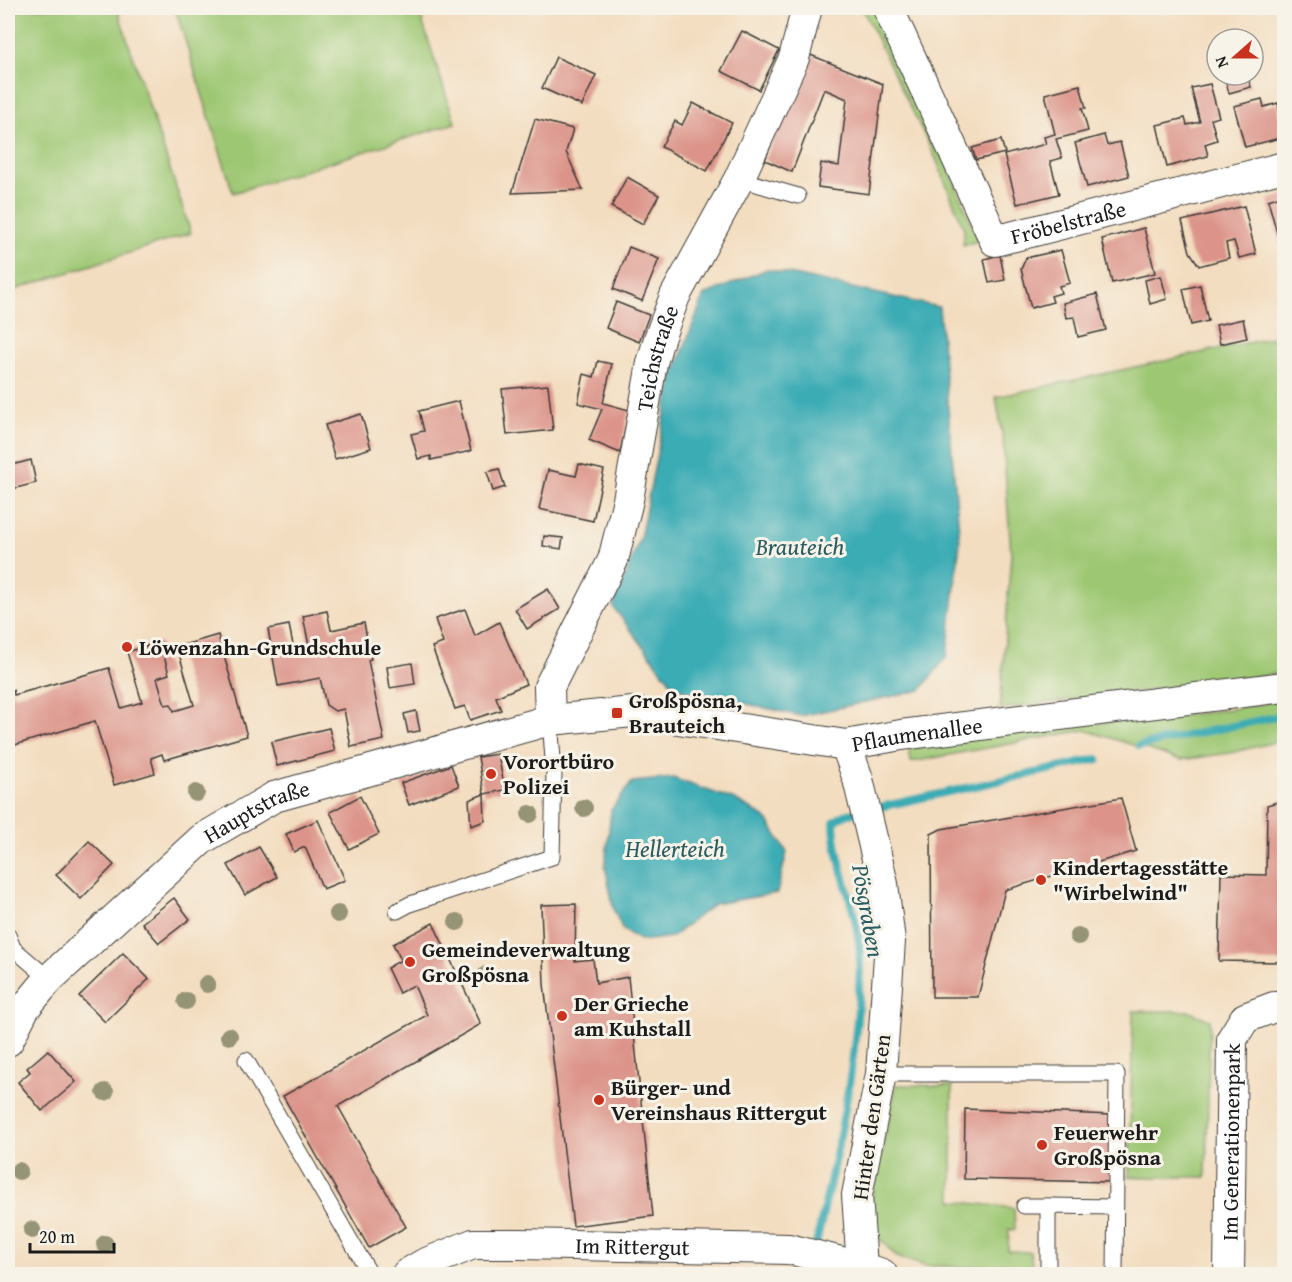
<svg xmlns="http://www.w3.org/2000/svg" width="1292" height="1282" viewBox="0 0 1292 1282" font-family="'Gentium Book Plus',serif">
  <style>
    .green { fill: #9ec773; stroke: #5d7248; stroke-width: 1.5 }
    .water { fill: #3aabb4; stroke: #2b6468; stroke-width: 1.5 }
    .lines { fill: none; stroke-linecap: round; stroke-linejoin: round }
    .stream { stroke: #3aabb4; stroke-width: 8 }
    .building { fill: #dc948a }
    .service-casing { stroke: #3c3935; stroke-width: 17 }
    .minor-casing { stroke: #3c3935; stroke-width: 32 }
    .service { stroke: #fff; stroke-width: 15 }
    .minor { stroke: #fff; stroke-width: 30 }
    .tree { fill: #969476 }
    .poi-dot { fill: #c8321e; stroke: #f7f3e8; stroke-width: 2 }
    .labels { text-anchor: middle; stroke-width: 6; stroke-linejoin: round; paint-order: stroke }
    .street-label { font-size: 22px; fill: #1c1c1c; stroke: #f7f3e8 }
    .poi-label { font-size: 22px; font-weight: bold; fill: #1c1c1c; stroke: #f7f3e8; text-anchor: start }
    .water-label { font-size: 24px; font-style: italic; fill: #2a5c60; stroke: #f7f3e8 }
  </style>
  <rect width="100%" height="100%" fill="#f7f3e8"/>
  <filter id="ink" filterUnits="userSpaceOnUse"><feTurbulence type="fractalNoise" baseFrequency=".0167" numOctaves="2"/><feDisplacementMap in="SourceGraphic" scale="12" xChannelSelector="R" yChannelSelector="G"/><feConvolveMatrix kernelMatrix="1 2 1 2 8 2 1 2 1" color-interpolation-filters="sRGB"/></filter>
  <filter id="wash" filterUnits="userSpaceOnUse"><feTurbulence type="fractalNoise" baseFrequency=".008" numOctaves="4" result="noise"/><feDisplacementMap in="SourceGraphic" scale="24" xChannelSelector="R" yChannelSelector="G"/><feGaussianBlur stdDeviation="1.35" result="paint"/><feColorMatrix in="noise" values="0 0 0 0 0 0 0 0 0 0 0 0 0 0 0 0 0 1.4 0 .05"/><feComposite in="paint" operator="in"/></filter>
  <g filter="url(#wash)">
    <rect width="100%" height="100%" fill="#f3ddc0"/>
    <g class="green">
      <path d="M8,8H117L191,233L8,292Z"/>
      <path d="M175,8H418L455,123L233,193Z"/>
      <path d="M862,8H881L979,241L963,245L964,229L936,159Z"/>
      <path d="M1284,335V673L1000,709L1011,554L1003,440L996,397Z"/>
      <path d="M1284,699V740L1230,753L1181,760L1085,730L911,762L909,748C960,740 1011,731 1063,726C1138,720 1211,715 1284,699Z"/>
      <path d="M1133,1011H1188L1210,1020L1206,1177H1129Z"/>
      <path d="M896,1085L952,1086V1201L1014,1208L1015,1230L1009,1229L1008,1251L1030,1252L1033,1268L925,1266L897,1257L878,1237L870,1207Z"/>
    </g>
    <g class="water">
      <path d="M767,269L939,307L960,542L947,656L921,690L801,716L675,688L613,607L640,538L672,379L704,295Z"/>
      <path d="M673,778L735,800L766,818L787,852L777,893L714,904L672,937L641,941L623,930L614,911L605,866L611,810L632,782Z"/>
    </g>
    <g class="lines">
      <g class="stream">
        <path d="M1139,746L1284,715"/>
        <path d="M809,1274C833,1171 860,1063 860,956C860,914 835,867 834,822L844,815L1098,759"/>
      </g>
    </g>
    <g id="blocks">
      <g class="building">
        <path d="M742,31L779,50L759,90L721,71Z"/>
        <path d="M808,54L883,84L869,194L818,187L821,163L839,166L847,99L824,89L792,172L765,160Z"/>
        <path d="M556,57L596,75L582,106L542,88Z"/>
        <path d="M1247,75L1251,87L1229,93L1225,80Z"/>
        <path d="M1210,84L1219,117L1211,119L1217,140L1205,144L1208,156L1167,167L1157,125L1185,118L1187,125L1200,122L1191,88Z"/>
        <path d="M1080,85L1086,108H1082L1088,131L1056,139L1062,158L1050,161L1059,194L1017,204L1004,155L1046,144L1044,137L1055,134L1045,94Z"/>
        <path d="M1262,99L1264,107L1278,103L1284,137L1245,147L1234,106Z"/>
        <path d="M693,103L732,123L707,171L661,147L675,121L682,125Z"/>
        <path d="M535,119L573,129L566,152L583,190L512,193Z"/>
        <path d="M1104,135L1107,145L1120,142L1129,176L1087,187L1075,143Z"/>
        <path d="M1001,140L1005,153L976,160L972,148Z"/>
        <path d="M627,177L659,195L643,224L611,207Z"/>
        <path d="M1284,195V243L1280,244L1268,200Z"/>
        <path d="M1244,206L1256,254L1239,258L1234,241L1226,243L1229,258L1199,266L1190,252L1182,221Z"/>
        <path d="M1144,228L1155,273L1112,283L1102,239Z"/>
        <path d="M629,247L659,259L642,301L613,289Z"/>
        <path d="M1061,250L1070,283L1059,286L1061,293L1051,296L1053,302L1031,308L1021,269L1026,258Z"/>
        <path d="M1000,255L1005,280L989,283L984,259Z"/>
        <path d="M1161,276L1167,299L1150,304L1145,280Z"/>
        <path d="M1200,285L1208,321L1191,325L1183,289Z"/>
        <path d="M1097,294L1106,330L1078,337L1074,317L1066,318L1063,303Z"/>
        <path d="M616,302L649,315L639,342L606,328Z"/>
        <path d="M1243,319L1247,338L1220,344L1216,325Z"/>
        <path d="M598,361L612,364L603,403L629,410L620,453L589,440L602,409L578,403L584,374L594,377Z"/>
        <path d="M548,385L553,430L507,435L502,389Z"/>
        <path d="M459,401L471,451L431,460V456L418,459L411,434L424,431L419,411Z"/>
        <path d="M361,414L371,448L335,459L325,425Z"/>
        <path d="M31,460L36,483L8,490V466Z"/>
        <path d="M579,464L604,470L593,521L539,509L548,470L576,476Z"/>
        <path d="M499,469L505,487L493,491L487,472Z"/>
        <path d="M544,536L563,538L561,549L543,546Z"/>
        <path d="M548,589L560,609L527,629L515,609Z"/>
        <path d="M465,609L475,636L499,622L526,684L496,697L501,710L470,720L465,706L455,709L432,647L443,643L435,619Z"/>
        <path d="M327,611L331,630L364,623L371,659L368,660L384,740L351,747L344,709L335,711L326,705L320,678L278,686L268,629L289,625L294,650L309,646L303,616Z"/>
        <path d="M218,635L247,736L164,760L162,754L151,758L155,773L114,785L95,721L8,747V692L13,690L14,695L109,668L121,708L142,702L127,652L160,642L169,674L157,678L165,705L171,704L174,711L194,705L177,647Z"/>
        <path d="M412,663L415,684L390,688L387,667Z"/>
        <path d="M416,711L420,731L408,733L404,714Z"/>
        <path d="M329,728L335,751L277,766L271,742Z"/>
        <path d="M498,754L505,790L484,794L485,821L471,826L469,800L484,794L478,757Z"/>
        <path d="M451,765L459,786L409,805L401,783Z"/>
        <path d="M360,796L379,834L349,849L330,812Z"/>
        <path d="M1121,798L1136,851L1005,890L978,997H932L931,834L941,829Z"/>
        <path d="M1284,800V962L1219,961L1221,874L1266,875L1267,805Z"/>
        <path d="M318,820L345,880L323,889L305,847L294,852L286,834Z"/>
        <path d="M89,841L114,865L81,899L56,875Z"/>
        <path d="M259,847L277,877L245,895L228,865Z"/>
        <path d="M174,898L190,919L159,943L142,923Z"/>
        <path d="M576,904L575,961L593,959L596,983L628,977L653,1216L573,1226L544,984L541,905Z"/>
        <path d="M433,923L481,1024L338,1106L406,1227L369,1248L283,1096L427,1015L414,985L399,993L387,968L401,960L393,944Z"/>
        <path d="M123,953L149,979L105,1022L79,996Z"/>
        <path d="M48,1050L76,1082L42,1111L18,1082L30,1072L27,1068Z"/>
        <path d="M965,1109L1111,1115V1182L964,1179Z"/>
      </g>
    </g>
  </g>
  <g filter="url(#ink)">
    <use href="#blocks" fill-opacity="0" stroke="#3c3935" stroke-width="1.5"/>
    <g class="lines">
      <g class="service-casing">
        <g id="service">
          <path d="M739,179L798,196"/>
          <path d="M397,911L410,904L552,857L554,772L550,720"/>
          <path d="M8,935L13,948L49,979"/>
          <path d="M246,1060L370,1274"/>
          <path d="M881,1074H1117L1115,1274"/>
          <path d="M1024,1206H1048"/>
          <path d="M1048,1274V1206L1115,1207"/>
        </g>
      </g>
      <g class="minor-casing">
        <g id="minor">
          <path id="s1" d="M888,8L995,241L1284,167"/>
          <path id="s2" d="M550,720L549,687L613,560L628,500L652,363L659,339L675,296L739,179L794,58L807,8"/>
          <path d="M846,745L858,779L883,884L890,941L881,1074L857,1195L862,1267"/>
          <path id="s3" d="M8,1041L24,1009L49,979L202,839L274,797L550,720L633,712L846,745L901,735L1284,687"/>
          <path id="s4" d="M407,1274L424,1264L473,1244H519L789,1249L862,1267L882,1274"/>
          <path id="s5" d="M1229,1274L1232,1039L1245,1018L1274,1007H1284"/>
        </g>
      </g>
      <use href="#service" class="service"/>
      <use href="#minor" class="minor"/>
    </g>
    <g class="tree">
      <circle cx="196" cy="793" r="9"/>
      <circle cx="584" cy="808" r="9"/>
      <circle cx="530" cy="814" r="9"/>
      <circle cx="338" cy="914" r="9"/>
      <circle cx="457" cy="922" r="9"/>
      <circle cx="1078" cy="936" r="9"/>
      <circle cx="486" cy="975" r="9"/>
      <circle cx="207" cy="984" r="9"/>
      <circle cx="186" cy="1001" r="9"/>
      <circle cx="229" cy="1036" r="9"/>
      <circle cx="105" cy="1092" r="9"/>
      <circle cx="19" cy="1171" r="9"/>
      <circle cx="32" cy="1230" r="9"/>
      <circle cx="105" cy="1244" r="9"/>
    </g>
  </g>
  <g class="poi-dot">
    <circle cx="127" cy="647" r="6"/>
    <rect x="611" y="707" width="12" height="12" rx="3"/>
    <circle cx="491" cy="774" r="6"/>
    <circle cx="1041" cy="880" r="6"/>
    <circle cx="410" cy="962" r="6"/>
    <circle cx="562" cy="1016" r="6"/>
    <circle cx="599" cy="1100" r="6"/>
    <circle cx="1042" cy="1145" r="6"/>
  </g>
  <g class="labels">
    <g class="street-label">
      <text dy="8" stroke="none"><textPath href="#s1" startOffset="332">Fröbelstraße</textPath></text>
      <text dy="8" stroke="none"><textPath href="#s2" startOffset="382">Teichstraße</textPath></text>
      <text dy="8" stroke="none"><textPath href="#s3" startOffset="1023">Pflaumenallee</textPath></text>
      <text dy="8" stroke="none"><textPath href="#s3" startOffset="344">Hauptstraße</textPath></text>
      <text transform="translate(871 1117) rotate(-82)" y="8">Hinter den Gärten</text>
      <text dy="8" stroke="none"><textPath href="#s5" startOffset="132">Im Generationenpark</textPath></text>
      <text dy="8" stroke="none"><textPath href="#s4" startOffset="232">Im Rittergut</textPath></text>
    </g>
    <g class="poi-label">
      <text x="139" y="655">Löwenzahn-Grundschule</text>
      <text x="629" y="708">Großpösna,<tspan x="629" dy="25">Brauteich</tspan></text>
      <text x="503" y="769">Vorortbüro<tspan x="503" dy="25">Polizei</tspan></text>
      <text x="1053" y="875">Kindertagesstätte<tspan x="1053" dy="25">"Wirbelwind"</tspan></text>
      <text x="422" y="957">Gemeindeverwaltung<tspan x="422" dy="25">Großpösna</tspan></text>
      <text x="574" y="1011">Der Grieche<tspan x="574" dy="25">am Kuhstall</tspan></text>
      <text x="611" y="1095">Bürger- und<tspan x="611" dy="25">Vereinshaus Rittergut</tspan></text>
      <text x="1054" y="1140">Feuerwehr<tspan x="1054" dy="25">Großpösna</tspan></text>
    </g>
    <g class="water-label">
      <text x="800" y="555">Brauteich</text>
      <text x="675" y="857">Hellerteich</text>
      <text transform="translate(868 911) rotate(80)" y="8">Pösgraben</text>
    </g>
  </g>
  <rect width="1292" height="1282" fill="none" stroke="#f7f3e8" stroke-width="30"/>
  <g transform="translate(1235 57) rotate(249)"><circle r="28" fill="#f7f3e8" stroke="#9f9d96" stroke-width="1.5"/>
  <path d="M0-4.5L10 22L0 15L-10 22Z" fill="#c8321e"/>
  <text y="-9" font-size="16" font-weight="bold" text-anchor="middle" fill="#1c1c1c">N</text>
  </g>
  <path d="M30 1243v9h84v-9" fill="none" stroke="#1c1c1c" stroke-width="3"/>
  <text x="39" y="1243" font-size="18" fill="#1c1c1c" stroke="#f7f3e8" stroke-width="4.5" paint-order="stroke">20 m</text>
</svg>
